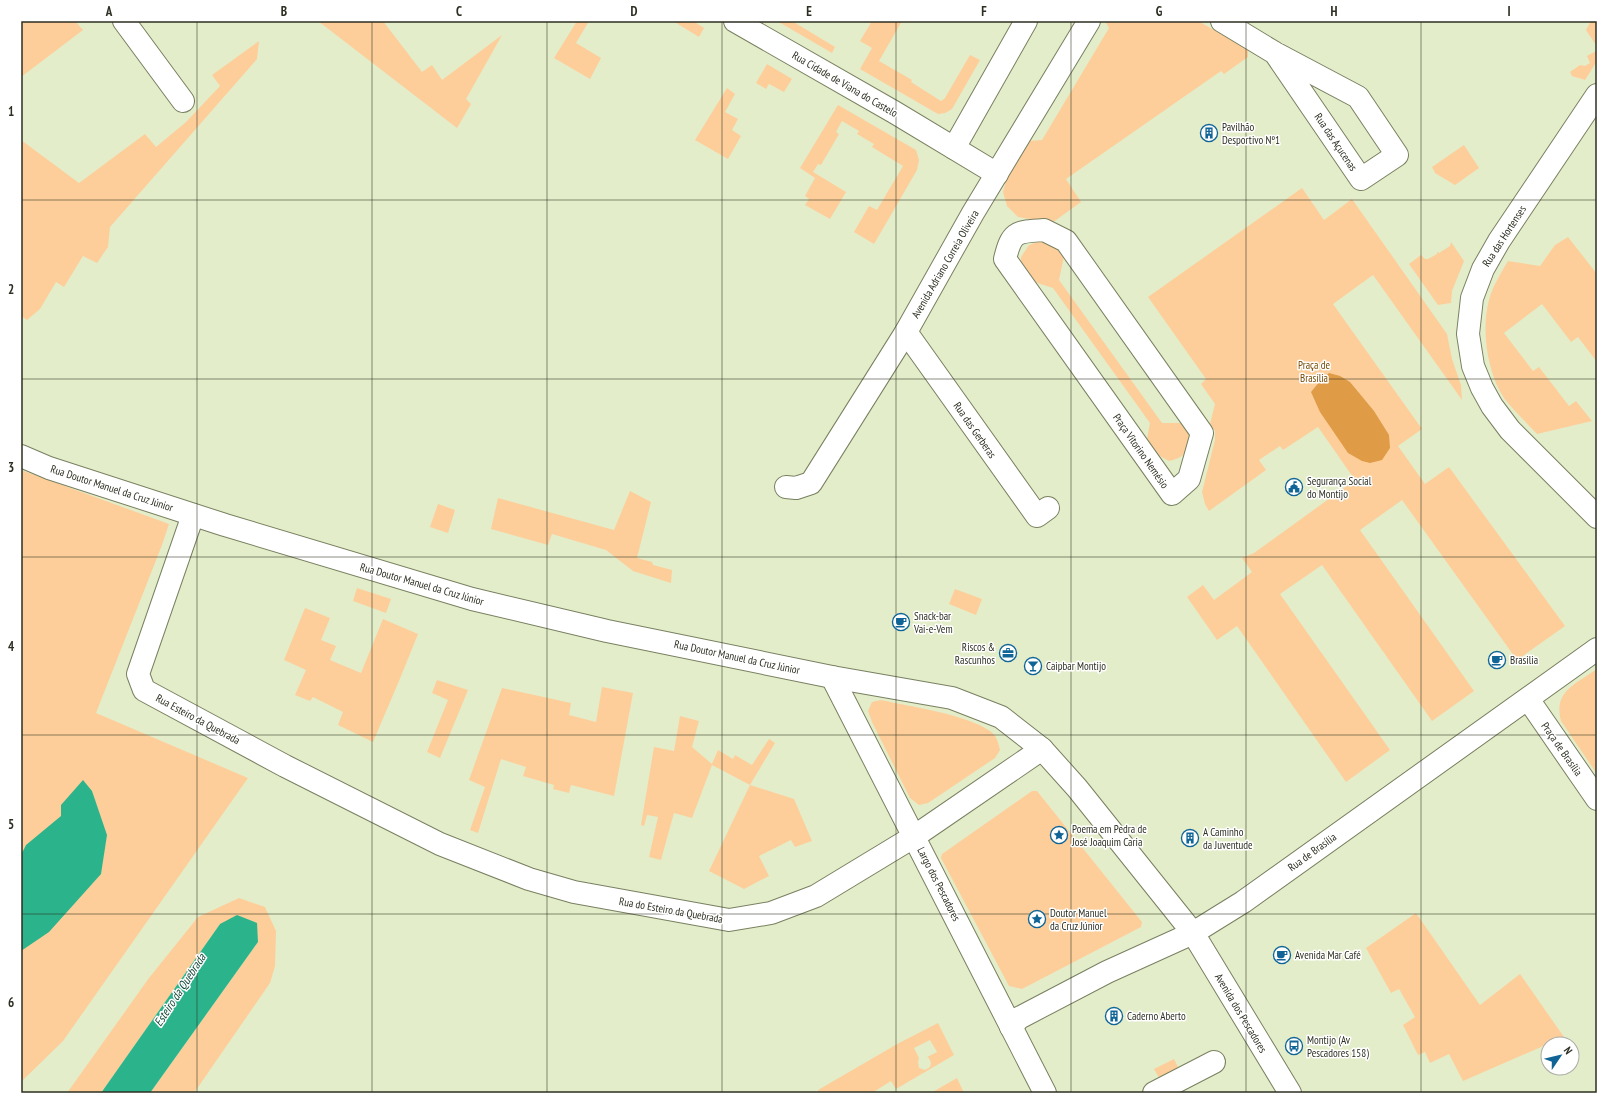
<svg xmlns="http://www.w3.org/2000/svg" width="1618" height="1114" viewBox="0 0 1618 1114" font-family="'PT Sans Narrow',sans-serif">
  <style>
    .green { fill: #fdce9a; fill-rule: evenodd }
    .forest { fill: #df9b46 }
    .water { fill: #2bb48c }
    .lines { fill: none; stroke-linecap: round; stroke-linejoin: round }
    .street-casing { stroke: #788060; stroke-width: 24 }
    .secondary-casing { stroke: #788060; stroke-width: 24 }
    .street { stroke: #fff; stroke-width: 22 }
    .secondary { stroke: #fff; stroke-width: 22 }
    .grid { fill: none; stroke: #2c2f22; stroke-width: 1; stroke-opacity: 0.55 }
    .labels { text-anchor: middle; stroke-width: 3; stroke-linejoin: round; paint-order: stroke }
    .street-label { font-size: 11px; fill: #2c2f22; stroke: #fff }
    .poi-label { font-size: 11px; fill: #2c2f22; stroke: #fff; text-anchor: start }
    .park-label { font-size: 11px; fill: #774b07; stroke: #fff }
    .water-label { font-size: 12px; font-style: italic; fill: #134938; stroke: #fff }
    .neatline { fill: none; stroke: #2c2f22; stroke-width: 1.5 }
    .grid-label { font-size: 13px; text-anchor: middle; font-weight: bold; fill: #2c2f22 }
  </style>
  <rect width="100%" height="100%" fill="#e4edca"/>
  <g class="green">
    <path d="M21,21H75L83,30L21,77Z"/>
    <path d="M318,21H383L422,72L432,65L442,80L502,35L466,99L471,104L457,128Z"/>
    <path d="M577,21H589L576,43L601,58L590,79L554,58Z"/>
    <path d="M673,21H693L704,28L699,37Z"/>
    <path d="M777,21H792L835,47L832,53Z"/>
    <path d="M872,21H902L879,61L912,80L911,82L941,101L945,98L970,55L980,60L952,109L945,113L938,114L860,69L872,48L860,41Z"/>
    <path d="M1105,21H1198L1248,49V57L1224,74L1221,71L1066,179L1081,202L1052,223L1018,217L1007,206L1003,192L1007,176L1026,141L1042,140L1109,28Z"/>
    <path d="M1591,21L1597,22V61L1585,80L1572,76L1570,72L1580,65L1585,66L1590,63L1587,56L1596,51V45L1586,30Z"/>
    <path d="M259,41L257,59L110,227L108,247L97,263L83,256L64,287L56,282L40,309L27,320L21,316V140L79,183L145,134L156,147L186,122L220,86L212,75Z"/>
    <path d="M767,64L792,79L784,92L769,84L766,89L756,83Z"/>
    <path d="M727,88L735,94L725,112L738,119L732,130L741,136L728,159L695,140Z"/>
    <path d="M838,105L916,150L919,160L917,170L874,244L854,232L869,206L877,210L903,166L872,147L874,144L857,134L859,131L842,121L836,132L839,134L821,165L818,164L813,172L846,192L830,219L805,205L809,199L805,196L815,178L800,168Z"/>
    <path d="M1464,145L1479,168L1455,185L1435,173L1432,167Z"/>
    <path d="M1302,188L1324,220L1352,199L1447,334L1452,359L1461,385L1462,400L1373,275L1333,304L1422,429L1398,446L1425,484L1449,467L1565,626L1517,660L1402,500L1360,530L1474,691L1432,721L1322,565L1280,594L1390,750L1346,782L1237,626L1217,640L1187,597L1203,585L1214,600L1252,572L1242,558L1254,553L1355,480L1318,427L1283,450L1280,446L1259,460L1266,470L1209,511L1205,504L1202,492L1215,440V431L1210,424L1215,404L1201,384L1206,379L1148,297Z"/>
    <path d="M1568,237L1597,274V362L1578,337L1571,342L1542,304L1504,333L1533,371L1539,367L1569,406L1576,401L1592,421L1537,434C1526,422 1514,411 1504,398C1487,372 1481,330 1489,300C1492,287 1501,273 1508,261L1540,266L1555,245Z"/>
    <path d="M1043,240L1056,244L1064,256L1059,280L1162,423H1183L1191,435C1188,451 1186,457 1169,461L1158,455L1147,439L1150,423L1053,288L1031,281L1021,267V257L1029,245Z"/>
    <path d="M1451,242L1464,261L1452,291L1451,303L1438,305L1409,264L1421,255L1425,259H1428L1437,254V252L1439,253L1450,246Z"/>
    <path d="M21,470L169,524L162,545L96,713L248,778L63,1041L21,1082Z"/>
    <path d="M630,491L651,502L637,558L652,562L653,565L672,570L671,583L633,571L606,550L552,534L548,545L491,529L498,498L614,530Z"/>
    <path d="M438,504L455,510L448,533L430,527Z"/>
    <path d="M357,588L391,599L386,613L353,601Z"/>
    <path d="M955,589L982,599L976,615L949,604Z"/>
    <path d="M305,608L330,618L321,640L336,646L330,660L361,673L383,619L418,634L399,681L373,742L338,725L343,712L313,697L310,701L295,695L306,670L284,660Z"/>
    <path d="M1597,669V774L1561,721C1553,691 1576,684 1597,669Z"/>
    <path d="M437,680L468,690L440,758L427,752L448,700L432,693Z"/>
    <path d="M602,687L633,693L614,796L571,785L569,793L553,789L554,785L523,776L526,767L501,759L478,833L470,830L485,787L469,780L502,688L571,703L569,715L596,722Z"/>
    <path d="M881,700C912,707 965,714 990,731C997,736 998,742 1000,750L995,758L928,803L919,805L910,798L872,722L868,711L872,702Z"/>
    <path d="M680,716L699,721L692,747L712,764L718,750L733,759L735,755L752,765L769,739L775,743L750,785L794,799L812,841L795,847L791,840L759,856L769,876L744,889L709,871L750,785L712,765L692,818L674,813L661,860L649,857L658,817L647,815L644,826L641,825L654,747L674,751Z"/>
    <path d="M1032,791H1037L1142,922L1141,927L1022,989L1009,986L941,858L942,854Z"/>
    <path d="M239,898L265,907L276,931L275,966L270,983L194,1093H150L258,942L220,924L101,1093H67L149,978L198,917Z"/>
    <path d="M1416,913L1480,1005L1520,974L1564,1037L1463,1081L1449,1054L1430,1063L1425,1052L1418,1055L1403,1025L1415,1017L1399,989L1391,993L1366,948Z"/>
    <path d="M938,1023L954,1055L896,1089L891,1081L872,1093H820L818,1090L899,1043ZM930,1040L937,1052L927,1057L929,1058L931,1063L930,1067L925,1070L919,1068L918,1062L919,1058L914,1048Z"/>
    <path d="M1174,1059L1180,1071L1161,1081L1154,1069Z"/>
    <path d="M957,1078L964,1093H931Z"/>
  </g>
  <path class="forest" d="M1329,373L1340,376L1350,382L1374,411L1389,435L1390,448L1382,460L1370,463L1362,461L1348,453L1320,412L1311,392L1320,381Z"/>
  <g class="water">
    <path d="M83,780L92,791L107,835L101,874L49,932L21,951V855L26,845L61,816V805Z"/>
    <path d="M237,915L257,923L258,942L150,1093H101L220,924Z"/>
  </g>
  <g class="lines">
    <g class="street-casing">
      <g id="street">
        <path d="M124,21L183,101"/>
        <path d="M735,21L894,112L997,174"/>
        <path d="M1222,21L1275,53L1358,97L1397,155L1361,179L1275,53"/>
        <path d="M1597,95L1499,241L1483,269L1472,298L1468,334L1473,366L1482,388L1492,406L1510,430L1597,517"/>
        <path d="M954,148L1026,21"/>
        <path d="M1044,230L1066,241L1202,433L1189,479L1172,494L1005,259C1012,230 1017,232 1044,230Z"/>
        <path d="M906,332L1037,516L1048,508"/>
        <path d="M786,487L796,488L811,483L906,332L973,213L1089,21"/>
        <path d="M193,515L138,674L144,690L285,766L440,844L529,879L574,892L729,920L771,913L816,896L915,836L1042,749"/>
        <path d="M832,677L1045,1093"/>
        <path d="M1528,699L1597,799"/>
        <path d="M1011,1027L1019,1018L1107,972L1193,933L1243,902L1597,649"/>
        <path d="M1154,1093L1214,1062"/>
      </g>
    </g>
    <g class="secondary-casing">
      <path id="secondary" d="M21,456L49,468L225,525L472,599L607,631L832,677L952,698L1001,717L1042,749L1077,788L1193,933L1290,1093"/>
    </g>
    <use href="#street" class="street"/>
    <use href="#secondary" class="secondary"/>
  </g>
  <path class="grid" d="M197,21V1093M372,21V1093M547,21V1093M722,21V1093M896,21V1093M1071,21V1093M1246,21V1093M1421,21V1093M21,200H1597M21,379H1597M21,557H1597M21,735H1597M21,914H1597"/>
  <defs>
    <g id="building-ring" transform="scale(0.9)"><circle r="9.5" fill="#fff" stroke="#106596" stroke-width="1.5"/><path d="M-4-6H4V6H1V3H-1V6H-4ZM-2.5-4.3h1.7v1.8h-1.7ZM.8-4.3h1.7v1.8H.8ZM-2.5-1h1.7V.8h-1.7ZM.8-1h1.7V.8H.8Z" fill="#106596"/></g>
    <g id="civic-ring" transform="scale(0.9)"><circle r="9.5" fill="#fff" stroke="#106596" stroke-width="1.5"/><path d="M-.6-6.5H3V-4.5H.6V-3L4-1V1h2V6H-6V1h2V-1L-.6-3ZM-1.2 2.5V6h2.4V2.5Z" fill="#106596"/></g>
    <g id="cafe-ring" transform="scale(0.9)"><circle r="9.5" fill="#fff" stroke="#106596" stroke-width="1.5"/><path d="M-5.5-4.5H6V0H3Q3 3.5 0 3.5H-2.5Q-5.5 3.5-5.5 0ZM3-3.2v2h1.7v-2ZM-6 4.5H4V6H-6Z" fill="#106596"/></g>
    <g id="office-ring" transform="scale(0.9)"><circle r="9.5" fill="#fff" stroke="#106596" stroke-width="1.5"/><path d="M-6-3h4V-5.5h4V-3h4V5H-6ZM-1-4.5V-3h2v-1.5ZM-6 0V1H6V0Z" fill="#106596"/></g>
    <g id="bar-ring" transform="scale(0.9)"><circle r="9.5" fill="#fff" stroke="#106596" stroke-width="1.5"/><path d="M-6-5H6L.8 .8V4.5H3.5V6h-7V4.5H-.8V.8Z" fill="#106596"/></g>
    <g id="sight-ring" transform="scale(0.9)"><circle r="9.5" fill="#fff" stroke="#106596" stroke-width="1.5"/><path d="M0-6L1.8-2.2L6-1.7L2.9 1.2L3.7 5.4L0 3.3L-3.7 5.4L-2.9 1.2L-6-1.7L-1.8-2.2Z" fill="#106596"/></g>
    <g id="bus-ring" transform="scale(0.9)"><circle r="9.5" fill="#fff" stroke="#106596" stroke-width="1.5"/><path d="M-5-6H5V4H4V6H2V4H-2V6H-4V4H-5ZM-3.5-4V0h7V-4ZM-3.5 1.2v1.5H-2V1.2ZM2 1.2v1.5H3.5V1.2Z" fill="#106596"/></g>
  </defs>
  <g fill-rule="evenodd">
    <use href="#building-ring" x="1209" y="133"/>
    <use href="#civic-ring" x="1294" y="487"/>
    <use href="#cafe-ring" x="901" y="622"/>
    <use href="#office-ring" x="1008" y="653"/>
    <use href="#cafe-ring" x="1497" y="660"/>
    <use href="#bar-ring" x="1033" y="666"/>
    <use href="#sight-ring" x="1059" y="835"/>
    <use href="#building-ring" x="1190" y="838"/>
    <use href="#sight-ring" x="1037" y="919"/>
    <use href="#cafe-ring" x="1282" y="955"/>
    <use href="#building-ring" x="1114" y="1016"/>
    <use href="#bus-ring" x="1294" y="1046"/>
  </g>
  <g class="labels">
    <g class="street-label">
      <text transform="translate(845 84) rotate(30)" y="4">Rua Cidade de Viana do Castelo</text>
      <text transform="translate(1336 142) rotate(56)" y="4">Rua das Açucenas</text>
      <text transform="translate(1504 236) rotate(-57)" y="4">Rua das Hortenses</text>
      <text transform="translate(945 264) rotate(-60)" y="4">Avenida Adriano Correia Oliveira</text>
      <text transform="translate(975 430) rotate(55)" y="4">Rua das Gerberas</text>
      <text transform="translate(1141 451) rotate(55)" y="4">Praça Vitorino Nemésio</text>
      <text transform="translate(112 488) rotate(18)" y="4">Rua Doutor Manuel da Cruz Júnior</text>
      <text transform="translate(422 584) rotate(16)" y="4">Rua Doutor Manuel da Cruz Júnior</text>
      <text transform="translate(737 657) rotate(12)" y="4">Rua Doutor Manuel da Cruz Júnior</text>
      <text transform="translate(198 719) rotate(28)" y="4">Rua Esteiro da Quebrada</text>
      <text transform="translate(1562 749) rotate(55)" y="4">Praça de Brasília</text>
      <text transform="translate(1312 852) rotate(-36)" y="4">Rua de Brasília</text>
      <text transform="translate(939 884) rotate(63)" y="4">Largo dos Pescadores</text>
      <text transform="translate(671 910) rotate(10)" y="4">Rua do Esteiro da Quebrada</text>
      <text transform="translate(1241 1013) rotate(59)" y="4">Avenida dos Pescadores</text>
    </g>
    <g class="poi-label">
      <text x="1222" y="131">Pavilhão<tspan x="1222" dy="13">Desportivo Nº1</tspan></text>
      <text x="1307" y="485">Segurança Social<tspan x="1307" dy="13">do Montijo</tspan></text>
      <text x="914" y="620">Snack-bar<tspan x="914" dy="13">Vai-e-Vem</tspan></text>
      <text x="995" y="651" text-anchor="end">Riscos &amp;<tspan x="995" dy="13">Rascunhos</tspan></text>
      <text x="1510" y="664">Brasilia</text>
      <text x="1046" y="670">Caipbar Montijo</text>
      <text x="1072" y="833">Poema em Pedra de<tspan x="1072" dy="13">José Joaquim Caria</tspan></text>
      <text x="1203" y="836">A Caminho<tspan x="1203" dy="13">da Juventude</tspan></text>
      <text x="1050" y="917">Doutor Manuel<tspan x="1050" dy="13">da Cruz Júnior</tspan></text>
      <text x="1295" y="959">Avenida Mar Café</text>
      <text x="1127" y="1020">Caderno Aberto</text>
      <text x="1307" y="1044">Montijo (Av<tspan x="1307" dy="13">Pescadores 158)</tspan></text>
    </g>
    <g class="park-label">
      <text x="1314" y="369">Praça de<tspan x="1314" dy="13">Brasília</tspan></text>
    </g>
    <g class="water-label">
      <text transform="translate(180 990) rotate(-57)" y="4">Esteiro da Quebrada</text>
    </g>
  </g>
  <rect width="1618" height="1114" fill="none" stroke="#ffffff" stroke-width="44"/>
  <g transform="translate(1560 1056) rotate(55)"><circle r="19" fill="#ffffff" stroke="#abaca7"/>
  <path d="M0-3L7 15L0 10L-7 15Z" fill="#106596"/>
  <text y="-6" font-size="11" font-weight="bold" text-anchor="middle" fill="#2c2f22">N</text>
  </g>
  <rect x="22" y="22" width="1574" height="1070" class="neatline"/>
  <g class="grid-label">
    <text x="109" y="16">A</text>
    <text x="284" y="16">B</text>
    <text x="459" y="16">C</text>
    <text x="634" y="16">D</text>
    <text x="809" y="16">E</text>
    <text x="984" y="16">F</text>
    <text x="1159" y="16">G</text>
    <text x="1334" y="16">H</text>
    <text x="1509" y="16">I</text>
    <text x="11" y="116">1</text>
    <text x="11" y="294">2</text>
    <text x="11" y="472">3</text>
    <text x="11" y="651">4</text>
    <text x="11" y="829">5</text>
    <text x="11" y="1007">6</text>
  </g>
</svg>
